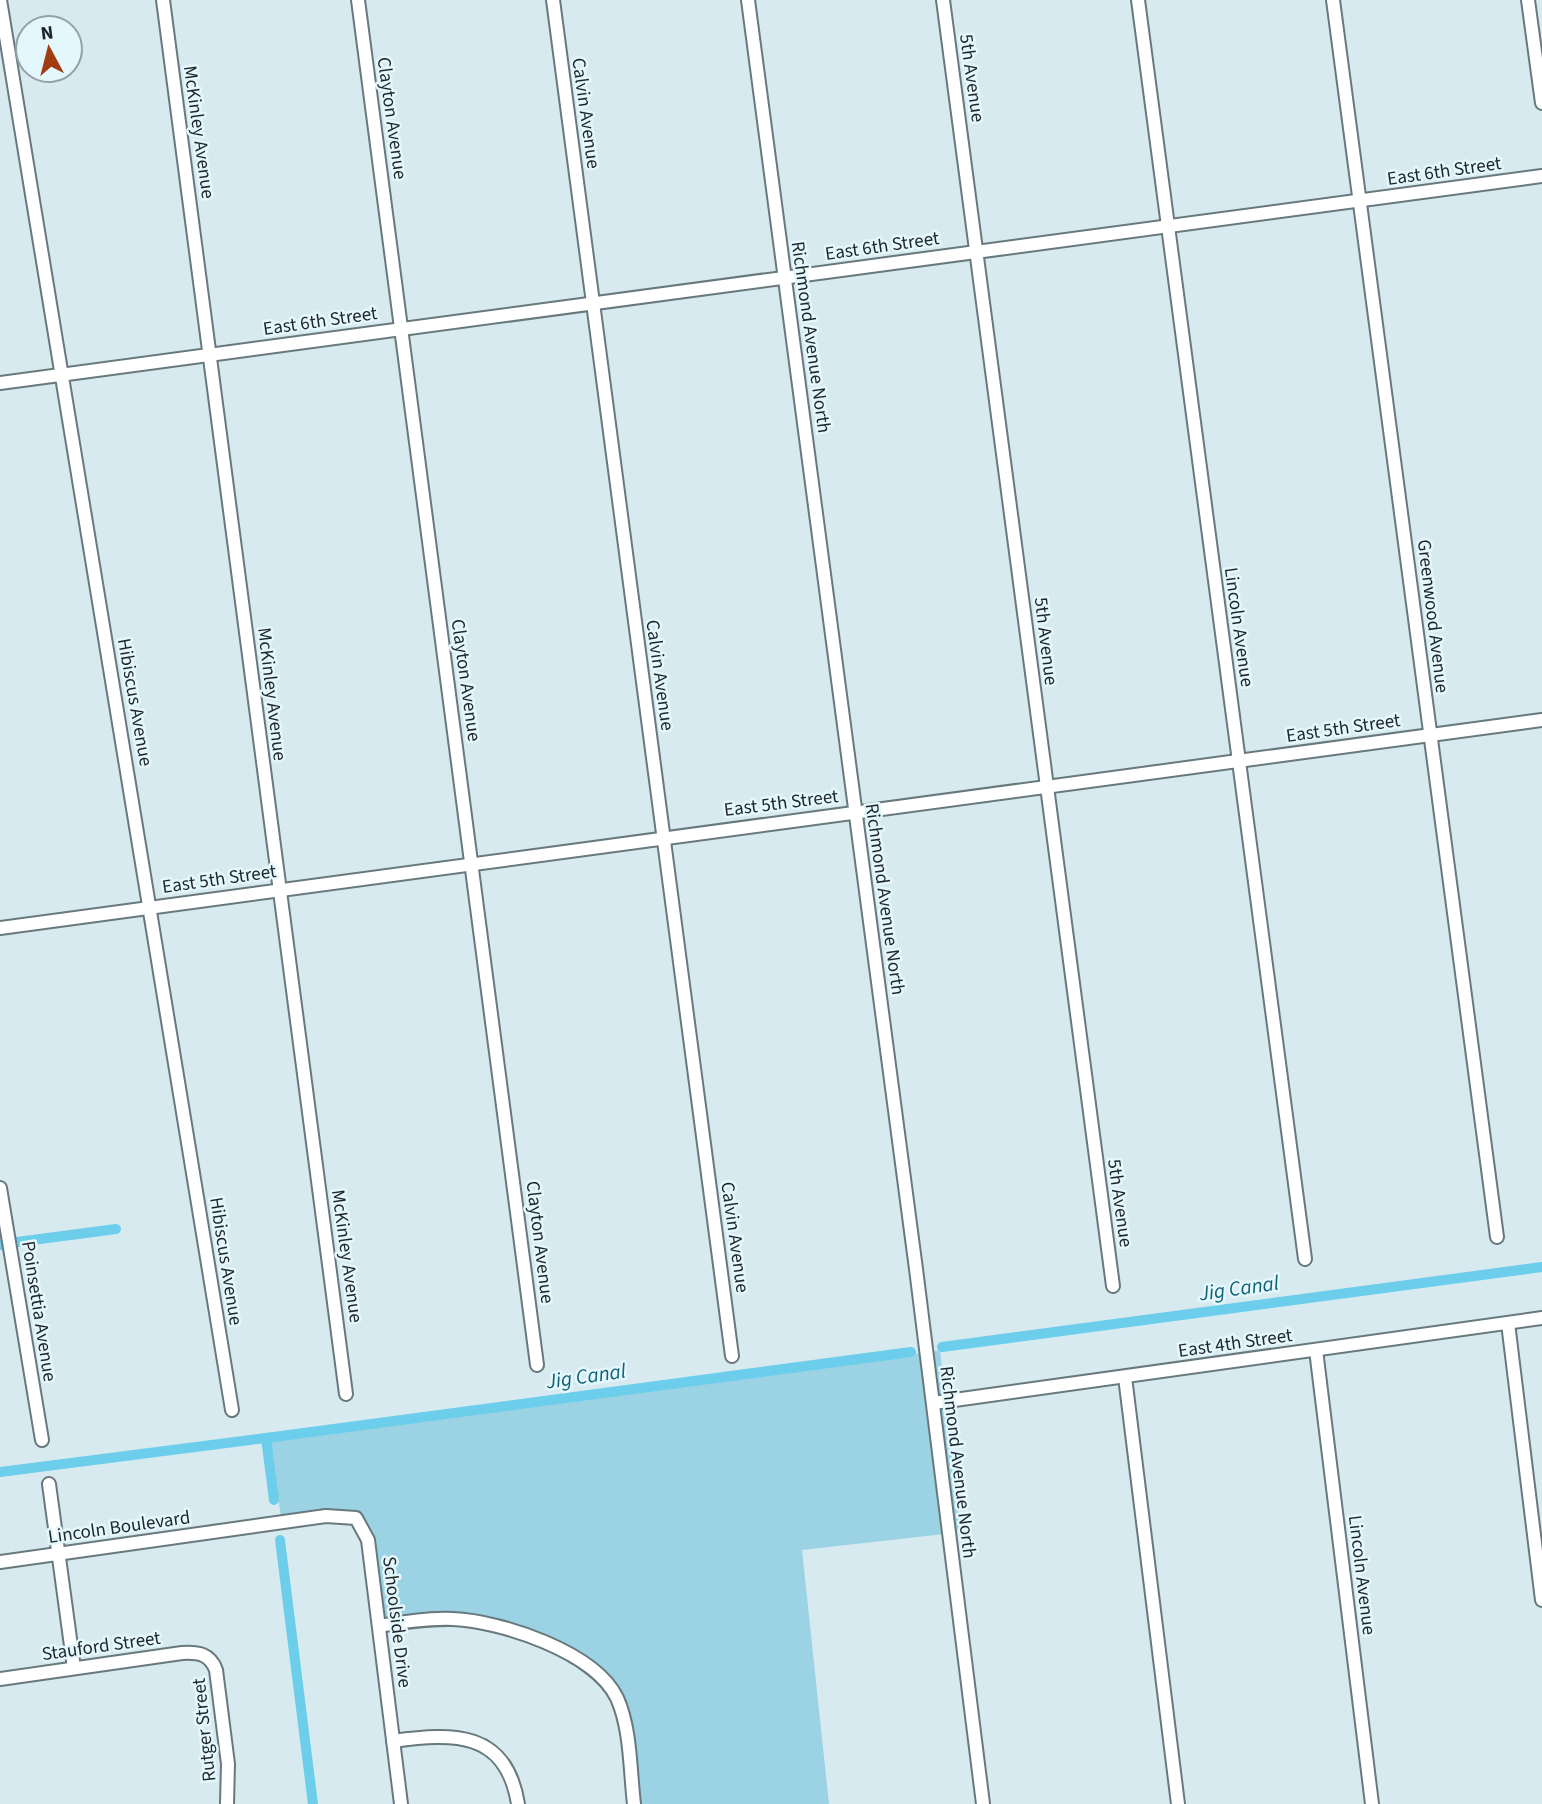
<svg xmlns="http://www.w3.org/2000/svg" width="1542" height="1804" viewBox="0 0 1542 1804" font-family="'Source Sans 3',sans-serif">
  <style>
    .green { fill: #9bd2e4 }
    .lines { fill: none; stroke-linecap: round; stroke-linejoin: round }
    .canal { stroke: #6cceeb; stroke-width: 10 }
    .minor-casing { stroke: #68797e; stroke-width: 16 }
    .minor { stroke: #fff; stroke-width: 12 }
    .labels { text-anchor: middle; stroke-width: 5; stroke-linejoin: round; paint-order: stroke }
    .street-label { font-size: 19px; fill: #1f2628; stroke: #e4f7fd }
    .water-label { font-size: 21px; font-style: italic; fill: #106176; stroke: #e4f7fd }
  </style>
  <rect width="100%" height="100%" fill="#d7eaf0"/>
  <g class="green">
    <path d="M940,1350L960,1531L954,1532L931,1352Z"/>
    <path d="M922,1353L944,1534L802,1550L829,1804H639L620,1693L599,1665L501,1623L383,1621L361,1517C340,1503 305,1515 281,1518L270,1434Z"/>
  </g>
  <g class="lines">
    <g class="canal">
      <path d="M17,1242L116,1229"/>
      <path d="M0,1245L2,1244"/>
      <path d="M942,1347L1542,1267"/>
      <path d="M0,1472L266,1438"/>
      <path d="M274,1500L266,1438L911,1352"/>
      <path d="M280,1540L313,1804"/>
    </g>
    <g class="minor-casing">
      <g id="minor">
        <path d="M0,0L232,1410"/>
        <path d="M163,0L346,1394"/>
        <path d="M358,0L537,1365"/>
        <path d="M553,0L732,1356"/>
        <path d="M748,0L916,1269L983,1804"/>
        <path d="M943,0L1113,1286"/>
        <path d="M1138,0L1305,1259"/>
        <path d="M1333,0L1497,1237"/>
        <path d="M1528,0L1542,103"/>
        <path d="M0,383L1542,176"/>
        <path d="M0,928L1542,720"/>
        <path d="M0,1188L42,1440"/>
        <path d="M1508,1323L1542,1600"/>
        <path d="M1316,1350L1372,1804"/>
        <path d="M1125,1377L1178,1804"/>
        <path d="M933,1403L1542,1318"/>
        <path d="M49,1484L74,1668"/>
        <path d="M0,1562L326,1516L356,1518L368,1540L401,1804"/>
        <path d="M379,1626C403,1622 428,1618 453,1619C501,1621 595,1652 617,1698C631,1729 630,1771 634,1804"/>
        <path d="M0,1679L182,1653C199,1652 210,1654 216,1670L228,1764L227,1804"/>
        <path d="M393,1741C453,1733 506,1730 518,1804"/>
      </g>
    </g>
    <use href="#minor" class="minor"/>
  </g>
  <g class="labels">
    <g class="street-label">
      <text transform="translate(973 78) rotate(82)" y="7">5th Avenue</text>
      <text transform="translate(587 113) rotate(82)" y="7">Calvin Avenue</text>
      <text transform="translate(393 118) rotate(82)" y="7">Clayton Avenue</text>
      <text transform="translate(200 132) rotate(82)" y="7">McKinley Avenue</text>
      <text transform="translate(1444 170) rotate(-8)" y="7">East 6th Street</text>
      <text transform="translate(882 245) rotate(-8)" y="7">East 6th Street</text>
      <text transform="translate(320 320) rotate(-8)" y="7">East 6th Street</text>
      <text transform="translate(812 337) rotate(82)" y="7">Richmond Avenue North</text>
      <text transform="translate(1434 616) rotate(83)" y="7">Greenwood Avenue</text>
      <text transform="translate(1240 627) rotate(82)" y="7">Lincoln Avenue</text>
      <text transform="translate(1047 641) rotate(83)" y="7">5th Avenue</text>
      <text transform="translate(661 675) rotate(82)" y="7">Calvin Avenue</text>
      <text transform="translate(467 680) rotate(82)" y="7">Clayton Avenue</text>
      <text transform="translate(273 694) rotate(83)" y="7">McKinley Avenue</text>
      <text transform="translate(136 702) rotate(80)" y="7">Hibiscus Avenue</text>
      <text transform="translate(1343 727) rotate(-8)" y="7">East 5th Street</text>
      <text transform="translate(781 802) rotate(-7)" y="7">East 5th Street</text>
      <text transform="translate(219 878) rotate(-8)" y="7">East 5th Street</text>
      <text transform="translate(886 899) rotate(82)" y="7">Richmond Avenue North</text>
      <text transform="translate(1121 1203) rotate(82)" y="7">5th Avenue</text>
      <text transform="translate(736 1237) rotate(82)" y="7">Calvin Avenue</text>
      <text transform="translate(541 1242) rotate(83)" y="7">Clayton Avenue</text>
      <text transform="translate(348 1256) rotate(82)" y="7">McKinley Avenue</text>
      <text transform="translate(227 1261) rotate(81)" y="7">Hibiscus Avenue</text>
      <text transform="translate(40 1311) rotate(81)" y="7">Poinsettia Avenue</text>
      <text transform="translate(1235 1342) rotate(-8)" y="7">East 4th Street</text>
      <text transform="translate(959 1462) rotate(83)" y="7">Richmond Avenue North</text>
      <text transform="translate(119 1526) rotate(-8)" y="7">Lincoln Boulevard</text>
      <text transform="translate(1363 1575) rotate(83)" y="7">Lincoln Avenue</text>
      <text transform="translate(398 1622) rotate(83)" y="7">Schoolside Drive</text>
      <text transform="translate(101 1645) rotate(-8)" y="7">Stauford Street</text>
      <text transform="translate(203 1730) rotate(-96)" y="7">Rutger Street</text>
    </g>
    <g class="water-label">
      <text transform="translate(1239 1288) rotate(-8)" y="7">Jig Canal</text>
      <text transform="translate(586 1376) rotate(-8)" y="7">Jig Canal</text>
    </g>
  </g>
  <g transform="translate(49 49) rotate(353)"><circle r="33" fill="#e4f7fd" stroke="#95a3a8" stroke-width="2"/>
  <path d="M0-5L12 26L0 18L-12 26Z" fill="#a23c12"/>
  <text y="-10" font-size="19" font-weight="bold" text-anchor="middle" fill="#1f2628">N</text>
  </g>
</svg>
